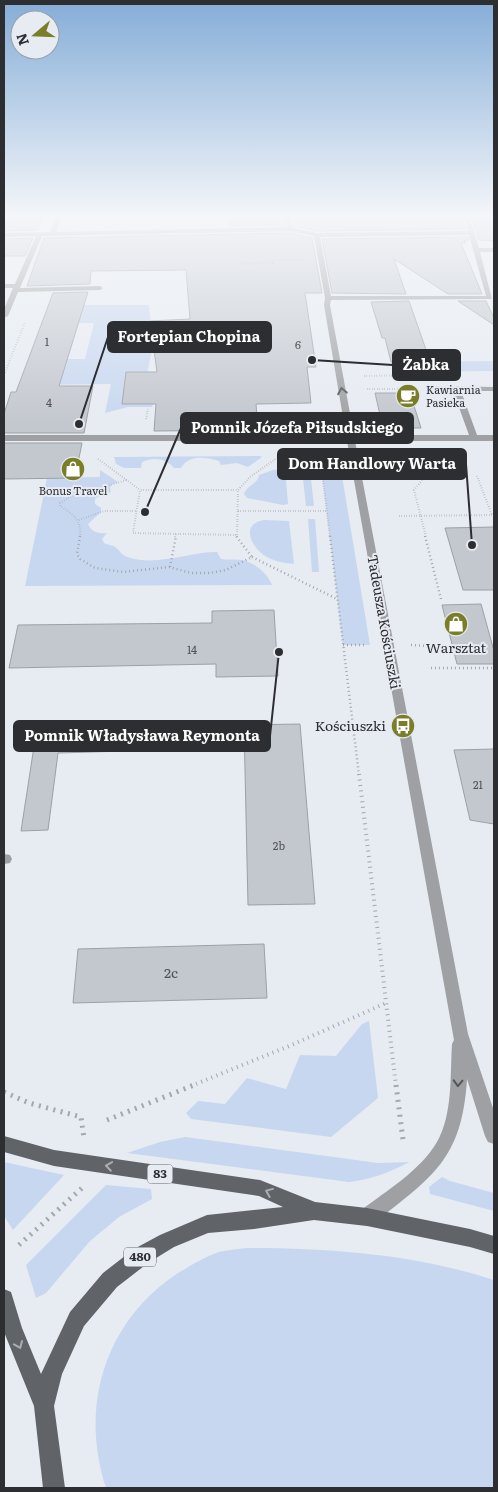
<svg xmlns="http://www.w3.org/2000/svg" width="498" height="1492" viewBox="0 0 498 1492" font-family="Literata,serif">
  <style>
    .green { fill: #c8d7f0 }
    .building { fill: #c3c7ce; stroke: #9ca0a7 }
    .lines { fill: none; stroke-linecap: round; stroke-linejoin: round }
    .path-far3 { stroke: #a4a8ad; stroke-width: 2; stroke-dasharray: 0.5 2; stroke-linecap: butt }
    .path-far2 { stroke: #a4a8ad; stroke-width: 2.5; stroke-dasharray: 1 3; stroke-linecap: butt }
    .path-far1 { stroke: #a4a8ad; stroke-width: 4; stroke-dasharray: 1 4.5; stroke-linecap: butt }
    .path { stroke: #a4a8ad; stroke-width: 5; stroke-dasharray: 2 5.5; stroke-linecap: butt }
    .minor { fill: #9ea0a3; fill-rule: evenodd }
    .major { fill: #606368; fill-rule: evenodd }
    .oneway { stroke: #545659 }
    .oneway2 { stroke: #aaaeb4 }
    .labels { text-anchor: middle; stroke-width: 4; stroke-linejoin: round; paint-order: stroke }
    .number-label { font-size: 11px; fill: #525458 }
    .far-poi-label { font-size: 11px; fill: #2c2e31; stroke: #e7ebf2; text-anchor: start }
    .shield { fill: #e7ebf2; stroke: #64676b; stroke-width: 1 }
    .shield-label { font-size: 12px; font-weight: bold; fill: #2c2e31 }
    .street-label { font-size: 14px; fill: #2c2e31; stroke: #e7ebf2 }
    .poi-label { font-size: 14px; fill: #2c2e31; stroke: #e7ebf2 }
    .near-number-label { font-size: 14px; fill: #525458 }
    .leader { fill: none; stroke: #2c2e31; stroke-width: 2 }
    .callout-dot { fill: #2c2e31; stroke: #e7ebf2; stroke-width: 2 }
    .callout { fill: #2c2e31; stroke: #2c2e31; stroke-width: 2 }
    .callout-label { font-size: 15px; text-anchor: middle; font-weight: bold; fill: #fff }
  </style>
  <rect width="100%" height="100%" fill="#e7ebf2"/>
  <g class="green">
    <path d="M64,305H149L153,345L146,379L128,404H153L152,407H128L105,413L111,384L27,385L39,359H85L94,323H73Z"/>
    <path d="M494,361V371L393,372L391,362Z"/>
    <path d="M260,456L262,457L248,467L237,463L221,465L219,461C207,457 188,454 181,468H174C166,458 153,457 142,462L141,468H124L116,464L114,457Z"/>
    <path d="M320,458H339L370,645H343Z"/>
    <path d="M301,461H309L314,506H306Z"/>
    <path d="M285,468L288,504L283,505L247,498L244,494C247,485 258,484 259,475L273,470Z"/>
    <path d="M100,470L118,482L111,485L110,488L111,492L103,494L95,499V504L101,508V512L88,524C91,532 99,534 107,533L102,539L104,543C107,545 113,545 115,547C120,550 121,555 127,557C157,567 187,552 217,552L221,559C228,560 235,559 242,560C254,562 268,574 272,585L25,586L47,478L100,477Z"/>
    <path d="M308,519H315L319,572H312Z"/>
    <path d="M264,520L289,521L294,564C285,563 276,562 267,557C252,549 239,524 264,520Z"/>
    <path d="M369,1021L378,1098L331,1137L191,1119L186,1113L198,1101L225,1104L247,1078L286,1089L300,1055L336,1056L362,1024Z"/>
    <path d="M185,1137L378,1163L409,1162C389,1173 372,1179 349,1182L127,1153L160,1142Z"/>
    <path d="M4,1162L64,1175L13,1230L4,1216Z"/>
    <path d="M442,1177L450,1181L494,1193V1211L430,1194L429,1187Z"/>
    <path d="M106,1185L151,1189L152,1199L119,1217L90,1241L46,1293L36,1298L26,1265Z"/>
    <path d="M246,1248C329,1248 415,1254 494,1280V1488H106C79,1406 105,1321 178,1273C192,1265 204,1257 219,1252C227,1250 237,1249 246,1248Z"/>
  </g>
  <g class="building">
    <path d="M9,215H44L37,230L4,231Z"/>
    <path d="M261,215H282L285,225L230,226L228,220L262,219Z"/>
    <path d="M292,215H461L465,229L317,231L295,226Z"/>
    <path d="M471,215H494V241L479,240Z"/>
    <path d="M290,233L312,238L322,293H305L316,367H307L311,403L256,404L258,430L154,431L156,404H122L126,372H157L150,321L190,319L186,270L91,271L90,284L27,286L44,238Z"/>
    <path d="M468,237L469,240H464L466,243H461L482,294H448L394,259L406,294L332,293L322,239Z"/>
    <path d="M33,238L25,256H4V239Z"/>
    <path d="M88,292L59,386H93L84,433H4V414L11,392H16L53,293Z"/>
    <path d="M409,301L430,361L391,362L385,338H382L371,302Z"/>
    <path d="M458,301H486L494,318V325Z"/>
    <path d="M375,393H410L421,428H383Z"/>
    <path d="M4,443H82L75,478L4,479Z"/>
    <path d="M494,527V590H463L445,528Z"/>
    <path d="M481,604L494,651V664H457L442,605Z"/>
    <path d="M274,610L278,676L216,677V664L9,668L18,625L212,623V611Z"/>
    <path d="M300,724L315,904L248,905L244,725Z"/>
    <path d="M224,725L225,748L58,753L48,830L21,831L37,727Z"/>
    <path d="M494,749V824L470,820L454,750Z"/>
    <path d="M264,944L267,998L73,1003L78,949Z"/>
  </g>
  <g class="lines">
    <g class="path-far3">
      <path d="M238,264L273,263L272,260H303"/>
      <path d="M4,375L25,322"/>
      <path d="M364,376L421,375"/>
      <path d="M367,389H414"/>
      <path d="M146,419L148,409"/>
      <path d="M320,456L330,537"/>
      <path d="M420,457L425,477L414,490L426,537"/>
      <path d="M98,459L140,490"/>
      <path d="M477,476L492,515"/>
      <path d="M238,511H327"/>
      <path d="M399,516L494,515"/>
      <path d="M79,520L104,511H137"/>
      <path d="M236,535L133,533L140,490H238"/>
      <path d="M80,537C82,520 73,514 60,506V503L70,497L127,480"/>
      <path d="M175,537L176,534"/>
      <path d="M237,537L238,490L250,477L277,458"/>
    </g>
    <g class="path-far2">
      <path d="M80,536L77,554L80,559L95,568L123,572L169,567L191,573H210L226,570L252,557L236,536"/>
      <path d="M330,536L359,775"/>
      <path d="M425,536L441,599"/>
      <path d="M252,557L337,599"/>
      <path d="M170,567L176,536"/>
      <path d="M343,645H367"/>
      <path d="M411,645L426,646"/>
      <path d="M431,668H494"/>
    </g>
    <g class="path-far1">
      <path d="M359,774L396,1086"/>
      <path d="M191,1086L294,1044L386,1003"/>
    </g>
    <g class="path">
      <path d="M396,1085L403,1140"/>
      <path d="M4,1092L29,1103L81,1117L84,1138"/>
      <path d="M107,1120L194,1085"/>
      <path d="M19,1245L82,1188"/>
    </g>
    <g class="minor">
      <path d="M56,215H62L56,232L287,227L284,215H290L293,228L317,233L468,231L463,215H469L479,248H494V252H480L492,299L331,300L330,305L354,435H469L453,391L434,390L430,388L434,386L494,387V391H461L477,435H494V441H355L468,1034L494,1111V1144L488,1142L485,1136L467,1079C462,1160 432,1177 374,1223L367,1226L360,1223L358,1217L360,1211C386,1191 420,1171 437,1142C453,1114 450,1075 452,1044L454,1040L347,441H4V435H346L324,305L325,298L314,236L290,231L42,236L20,288L100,286L103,288L100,290L18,292L8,316L4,318V309L13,288H4V284H15L36,236L4,237V233L50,232ZM469,235L486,296H331L320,237Z"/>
      <path d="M4,854L10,855L12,859L10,863L4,864Z"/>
    </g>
    <path class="major" d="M4,1136L54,1150L260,1180L315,1202L367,1208L470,1229L494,1236V1254L470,1247L367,1226L314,1220L254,1229L208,1233L174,1247L148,1263L117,1287L84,1326L62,1374L54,1406L65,1488H43L34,1406L4,1332V1289L11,1292L22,1328L41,1374L70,1312L103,1273L134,1249L160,1235L207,1215L283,1207L259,1196L54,1166L4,1152Z"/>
  </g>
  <defs><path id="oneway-chevron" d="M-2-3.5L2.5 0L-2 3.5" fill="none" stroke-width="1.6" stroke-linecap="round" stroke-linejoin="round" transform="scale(1.25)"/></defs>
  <g class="oneway">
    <use href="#oneway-chevron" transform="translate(342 391) rotate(-101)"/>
    <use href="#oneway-chevron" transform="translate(458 1083) rotate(92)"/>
  </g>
  <g class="oneway2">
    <use href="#oneway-chevron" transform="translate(109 1166) rotate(-172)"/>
    <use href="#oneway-chevron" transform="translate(269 1192) rotate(-158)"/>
    <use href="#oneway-chevron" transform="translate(19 1345) rotate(67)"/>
  </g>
  <linearGradient id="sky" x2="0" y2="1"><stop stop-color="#85add8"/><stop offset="0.51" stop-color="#f4f6f9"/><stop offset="1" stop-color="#f4f6f9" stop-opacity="0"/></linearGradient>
  <rect width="498" height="424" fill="url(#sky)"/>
  <defs>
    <g id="cafe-disc" transform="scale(1.25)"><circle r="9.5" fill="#7b7e28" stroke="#e7ebf2"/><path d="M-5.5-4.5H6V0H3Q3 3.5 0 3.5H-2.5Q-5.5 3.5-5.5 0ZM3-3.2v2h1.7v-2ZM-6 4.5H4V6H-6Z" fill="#fff"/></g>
    <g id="shop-disc" transform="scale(1.25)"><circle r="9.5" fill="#7b7e28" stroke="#e7ebf2"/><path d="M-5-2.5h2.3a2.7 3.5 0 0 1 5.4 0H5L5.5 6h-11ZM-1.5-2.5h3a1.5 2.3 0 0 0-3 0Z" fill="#fff"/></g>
    <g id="bus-disc" transform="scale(1.25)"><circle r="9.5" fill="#7b7e28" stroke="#e7ebf2"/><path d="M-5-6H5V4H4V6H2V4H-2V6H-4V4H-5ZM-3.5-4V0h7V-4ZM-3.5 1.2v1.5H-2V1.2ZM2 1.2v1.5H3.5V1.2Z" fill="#fff"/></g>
  </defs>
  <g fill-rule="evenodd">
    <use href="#cafe-disc" x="408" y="396"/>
    <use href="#shop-disc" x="73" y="469"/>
    <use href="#shop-disc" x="456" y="624"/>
    <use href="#bus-disc" x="403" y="726"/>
  </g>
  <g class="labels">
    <g class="number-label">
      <text x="47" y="346">1</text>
      <text x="298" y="349">6</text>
      <text x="49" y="407">4</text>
      <text x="192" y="654">14</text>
      <text x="478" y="789">21</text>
      <text x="279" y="850">2b</text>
    </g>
    <g class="far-poi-label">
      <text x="426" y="394">Kawiarnia<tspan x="426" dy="13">Pasieka</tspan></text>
      <text x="73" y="495" text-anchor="middle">Bonus Travel</text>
    </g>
    <g class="shield">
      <rect x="147.5" y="1164.5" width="25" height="19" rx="4"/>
      <rect x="124" y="1247.5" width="32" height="19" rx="4"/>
    </g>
    <g class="shield-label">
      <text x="160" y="1178">83</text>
      <text x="140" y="1261">480</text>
    </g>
    <g class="street-label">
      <text transform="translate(384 622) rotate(80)" y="5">Tadeusza Kościuszki</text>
    </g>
    <g class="poi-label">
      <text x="456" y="653">Warsztat</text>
      <text x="386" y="731" text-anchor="end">Kościuszki</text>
    </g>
    <g class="near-number-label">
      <text x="171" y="978">2c</text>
    </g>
  </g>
  <path class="leader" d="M79 424L108 337M312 360L393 365M145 512L181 428M472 545L466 464M279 652L270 736"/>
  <g class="callout-dot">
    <circle cx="79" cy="424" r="5"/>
    <circle cx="312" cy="360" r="5"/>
    <circle cx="145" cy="512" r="5"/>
    <circle cx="472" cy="545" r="5"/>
    <circle cx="279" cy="652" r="5"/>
  </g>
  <g class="callout">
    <rect x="108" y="322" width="163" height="30" rx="5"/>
    <rect x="393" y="350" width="67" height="30" rx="5"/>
    <rect x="181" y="413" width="232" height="30" rx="5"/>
    <rect x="278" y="449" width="188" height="30" rx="5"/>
    <rect x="14" y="721" width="256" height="30" rx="5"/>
  </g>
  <g class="callout-label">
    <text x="189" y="342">Fortepian Chopina</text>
    <text x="426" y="370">Żabka</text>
    <text x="297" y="433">Pomnik Józefa Piłsudskiego</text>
    <text x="372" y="469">Dom Handlowy Warta</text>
    <text x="142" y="741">Pomnik Władysława Reymonta</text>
  </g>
  <rect width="498" height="1492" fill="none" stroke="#2c2e31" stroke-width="10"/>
  <g transform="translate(35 35) rotate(251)"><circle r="24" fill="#e7ebf2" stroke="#9c9fa5"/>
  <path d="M0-4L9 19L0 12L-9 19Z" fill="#7b7e28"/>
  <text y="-8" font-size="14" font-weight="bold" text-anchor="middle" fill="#2c2e31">N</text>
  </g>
</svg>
